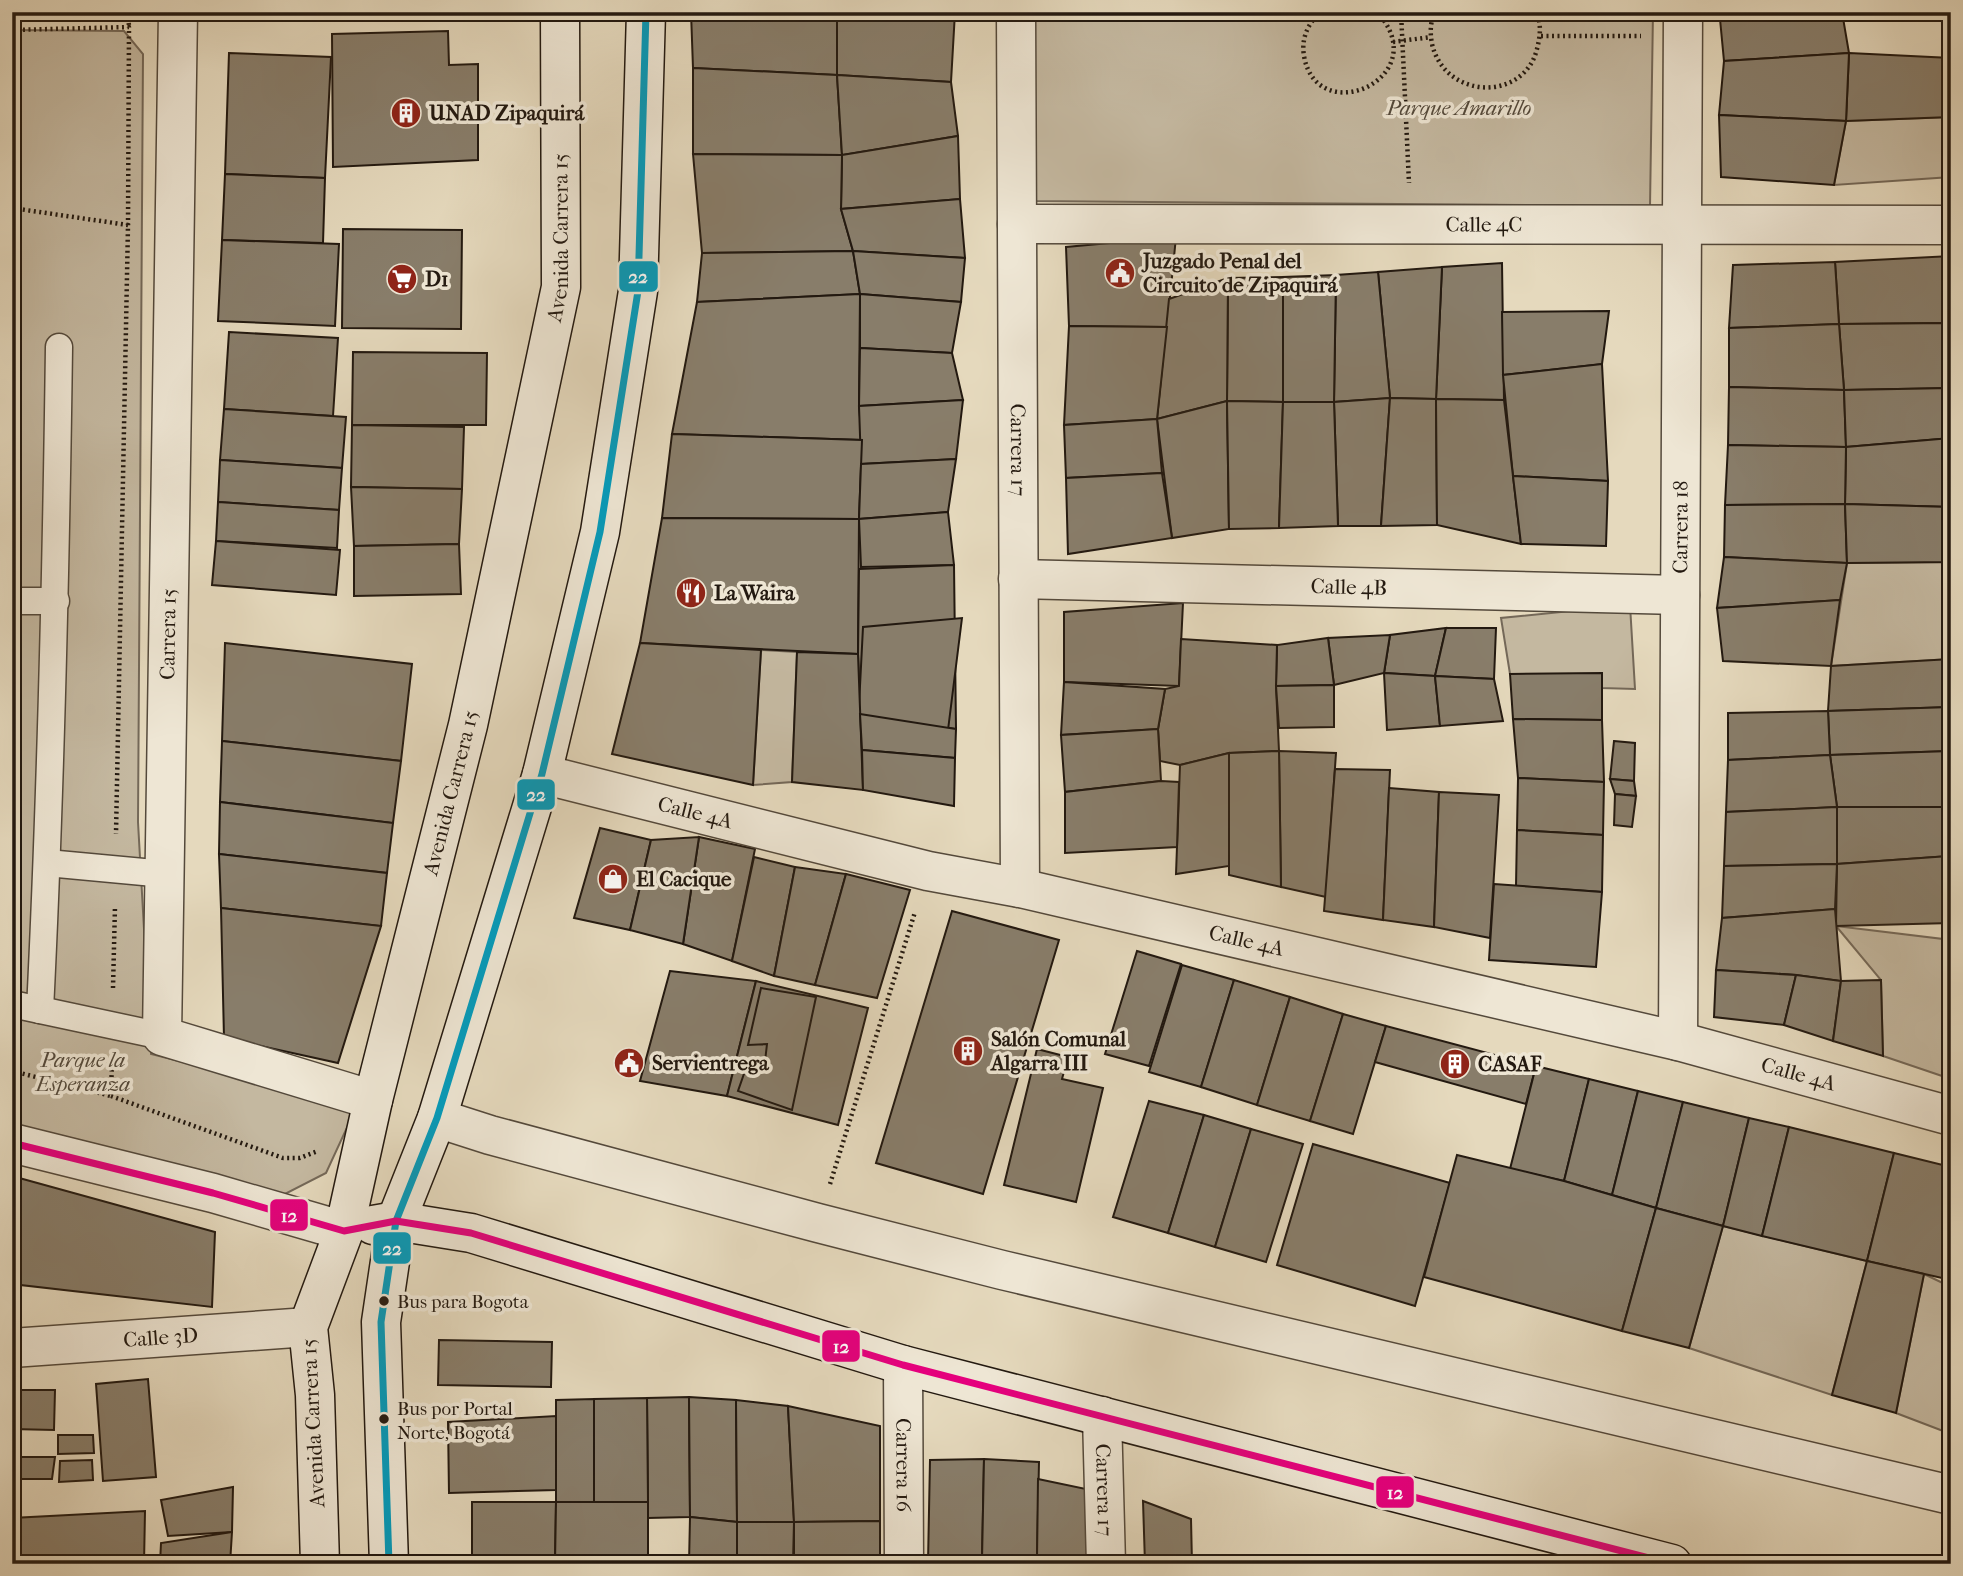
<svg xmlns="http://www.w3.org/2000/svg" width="1963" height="1576" viewBox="0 0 1963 1576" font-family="'IM FELL French Canon',serif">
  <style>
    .green { fill: #c4b8a0; stroke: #746858; stroke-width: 2 }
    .building { fill: #887d6a; stroke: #231910; stroke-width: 2 }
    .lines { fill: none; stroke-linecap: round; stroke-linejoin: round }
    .lane-casing { stroke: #54493b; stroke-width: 29 }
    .street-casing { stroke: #54493b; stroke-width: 41 }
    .secondary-casing { stroke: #231910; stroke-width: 41 }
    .path { stroke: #231910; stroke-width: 4.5; stroke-dasharray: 2 3.5; stroke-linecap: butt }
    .lane { stroke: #eee6d4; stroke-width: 26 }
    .street { stroke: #eee6d4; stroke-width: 38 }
    .secondary { stroke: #eee6d4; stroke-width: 38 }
    .bus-1-casing { stroke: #eee6d4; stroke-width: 12 }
    .bus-2-casing { stroke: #eee6d4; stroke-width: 12 }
    .bus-1 { stroke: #049bbb; stroke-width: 7 }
    .bus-2 { stroke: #e5007d; stroke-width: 7 }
    .bus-dot { fill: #231910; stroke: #eee6d4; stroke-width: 2.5 }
    .labels { text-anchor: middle; stroke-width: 7; stroke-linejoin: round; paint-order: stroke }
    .bus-label { font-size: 19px; fill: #231910; stroke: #eee6d4; text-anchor: start }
    .park-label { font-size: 21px; font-style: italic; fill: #53493b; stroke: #eee6d4 }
    .poi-label { font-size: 21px; font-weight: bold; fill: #231910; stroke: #eee6d4; text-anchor: start }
    .street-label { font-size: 21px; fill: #231910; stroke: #eee6d4 }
    .line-badge { stroke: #eee6d4; stroke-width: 2.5 }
    .badge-label { font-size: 19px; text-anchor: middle; font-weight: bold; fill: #fff }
  </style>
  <rect width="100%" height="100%" fill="#e5d9bd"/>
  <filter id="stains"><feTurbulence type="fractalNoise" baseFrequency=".00286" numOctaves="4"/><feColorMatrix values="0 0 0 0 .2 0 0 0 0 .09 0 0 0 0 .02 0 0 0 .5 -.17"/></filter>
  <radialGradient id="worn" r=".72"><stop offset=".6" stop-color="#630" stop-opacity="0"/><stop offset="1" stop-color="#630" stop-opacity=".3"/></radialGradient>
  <g class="green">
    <path d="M1031,12H1653L1650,206L1029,201Z"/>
    <path d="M12,30L124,31L143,54L138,822L151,1054L357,1106L326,1173L285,1194L246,1190L12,1126Z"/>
    <path d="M1951,117V177L1834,185L1846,121Z"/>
    <path d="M1951,562V659L1831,666L1847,563Z"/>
    <path d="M1630,605L1635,689L1601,688L1510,674L1501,618Z"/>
    <path d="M761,650L797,652L792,782L753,785Z"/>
    <path d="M1836,926L1951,940V1079L1883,1056L1881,980Z"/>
    <path d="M1723,1226L1867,1261L1832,1395L1689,1348Z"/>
    <path d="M1924,1274L1951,1287V1434L1896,1413Z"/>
  </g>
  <g class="building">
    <path d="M691,12H837V75L693,68Z"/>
    <path d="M837,12H955L951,82L837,75Z"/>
    <path d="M1720,12H1790L1720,19Z"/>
    <path d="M1790,12H1842L1849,53L1724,61L1720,19Z"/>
    <path d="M448,31L449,65L478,64V160L333,167L332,34Z"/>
    <path d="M229,53L331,57L325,178L225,174Z"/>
    <path d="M1849,53L1951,58V117L1846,121Z"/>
    <path d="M1849,53L1846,121L1719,115L1724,61Z"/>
    <path d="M693,68L837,75L842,155L693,154Z"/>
    <path d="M837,75L951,82L958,136L842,155Z"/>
    <path d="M1719,115L1846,121L1834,185L1721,177Z"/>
    <path d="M958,136L960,199L841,209L842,155Z"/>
    <path d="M693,154L842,155L841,209L853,251L702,253Z"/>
    <path d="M225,174L325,178L323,243L222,240Z"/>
    <path d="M960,199L965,258L853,251L841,209Z"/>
    <path d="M343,229L462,230L461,329L342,328Z"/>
    <path d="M1176,237L1167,327L1069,326L1066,247Z"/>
    <path d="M222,240L339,244L335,326L218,321Z"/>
    <path d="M853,251L860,294L697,302L702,253Z"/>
    <path d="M853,251L965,258L961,302L860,294Z"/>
    <path d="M1951,256V323L1839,324L1835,262Z"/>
    <path d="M1835,262L1839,324L1729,328L1733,265Z"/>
    <path d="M1502,263L1504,400L1436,399L1442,267Z"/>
    <path d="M1442,267L1436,399L1390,398L1378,272Z"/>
    <path d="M1378,272L1390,398L1334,402L1336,275Z"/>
    <path d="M1336,275L1334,402H1283V277Z"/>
    <path d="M1283,277V402L1227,401L1228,278Z"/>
    <path d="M1228,278L1227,401L1157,419L1169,299Z"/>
    <path d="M860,294L961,302L952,353L860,348Z"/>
    <path d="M860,294L859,406L862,440L672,434L697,302Z"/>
    <path d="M1609,311L1602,364L1503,375L1502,312Z"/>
    <path d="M1951,323V388L1844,390L1839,324Z"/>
    <path d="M1839,324L1844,390L1729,387V328Z"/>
    <path d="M1069,326L1167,327L1157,419L1064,425Z"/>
    <path d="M229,332L338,338L333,416L224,409Z"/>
    <path d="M860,348L952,353L963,400L859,406Z"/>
    <path d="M353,352L487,353L486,425H352Z"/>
    <path d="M1602,364L1608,481L1513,476L1503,375Z"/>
    <path d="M1729,387L1844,390L1846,447L1728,445Z"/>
    <path d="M1951,388V438L1846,447L1844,390Z"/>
    <path d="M1390,398L1381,526H1338L1334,402Z"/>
    <path d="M1390,398L1436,399L1437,525L1381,526Z"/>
    <path d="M1436,399L1504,400L1521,544L1437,525Z"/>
    <path d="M963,400L956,459L861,464L859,406Z"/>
    <path d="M1227,401L1229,529L1172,538L1157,419Z"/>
    <path d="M1227,401L1283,402L1279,528L1229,529Z"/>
    <path d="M1283,402H1334L1338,526L1279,528Z"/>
    <path d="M224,409L346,417L342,468L220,460Z"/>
    <path d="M1157,419L1162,473L1066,478L1064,425Z"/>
    <path d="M352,425L464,427L462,489L351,487Z"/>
    <path d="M672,434L862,440L859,519L662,518Z"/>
    <path d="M1951,438V507L1845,504L1846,447Z"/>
    <path d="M1728,445L1846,447L1845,504L1725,505Z"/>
    <path d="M956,459L948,512L859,519L861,464Z"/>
    <path d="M220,460L342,468L339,510L218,502Z"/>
    <path d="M1162,473L1172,538L1068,554L1066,478Z"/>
    <path d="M1513,476L1608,481L1606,546L1521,544Z"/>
    <path d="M351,487L462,489L459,544L354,546Z"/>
    <path d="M218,502L339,510L337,548L216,541Z"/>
    <path d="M1845,504L1847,563L1724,557L1725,505Z"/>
    <path d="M1845,504L1951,507V562L1847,563Z"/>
    <path d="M948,512L954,565L861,567L859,519Z"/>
    <path d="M662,518L859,519L858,654L640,643Z"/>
    <path d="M216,541L340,550L336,595L212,585Z"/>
    <path d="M459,544L461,594L354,596V546Z"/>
    <path d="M1724,557L1847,563L1840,600L1717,608Z"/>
    <path d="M954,565L956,729L860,714L858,654L859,569Z"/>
    <path d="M1840,600L1831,666L1723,661L1717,608Z"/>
    <path d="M1183,603L1179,686L1064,682V612Z"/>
    <path d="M962,618L948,730L858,725L863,627Z"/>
    <path d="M1446,628L1435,676L1384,673L1390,635Z"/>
    <path d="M1446,628H1496L1494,679L1435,676Z"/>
    <path d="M1390,635L1384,673L1334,685L1328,638Z"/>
    <path d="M1328,638L1334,685L1276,686L1277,645Z"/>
    <path d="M1181,639L1277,645L1276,686L1279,751L1229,753L1180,765L1160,761L1158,729L1165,689L1179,686Z"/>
    <path d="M225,643L412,664L401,761L222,741Z"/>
    <path d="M640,643L761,650L753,785L612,754Z"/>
    <path d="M797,652L858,654L863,790L792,782Z"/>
    <path d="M1951,659V707L1828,711L1831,666Z"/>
    <path d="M1384,673L1435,676L1440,726L1387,730Z"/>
    <path d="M1602,673V720L1513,719L1510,674Z"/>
    <path d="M1435,676L1494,679L1503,721L1440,726Z"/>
    <path d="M1064,682L1165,689L1158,729L1061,735Z"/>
    <path d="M1334,685V727L1279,728L1276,686Z"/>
    <path d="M1951,707V751L1830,755L1828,711Z"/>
    <path d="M1828,711L1830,755L1728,760V713Z"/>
    <path d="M860,714L956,729L955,758L862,750Z"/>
    <path d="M1513,719L1602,720L1604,782L1518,778Z"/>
    <path d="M1158,729L1161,781L1065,792L1061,735Z"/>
    <path d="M222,741L401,761L393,823L220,802Z"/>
    <path d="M1614,741L1635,743L1634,781L1610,779Z"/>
    <path d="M862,750L955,758L954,806L863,790Z"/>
    <path d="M1279,751L1336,753L1326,897L1281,887Z"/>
    <path d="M1279,751L1281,887L1229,875V753Z"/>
    <path d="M1951,751V807H1837L1830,755Z"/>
    <path d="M1229,753V866L1176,874L1180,765Z"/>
    <path d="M1830,755L1837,807L1726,812L1728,760Z"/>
    <path d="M1335,769L1390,770L1383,920L1324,911Z"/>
    <path d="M1518,778L1604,782L1603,835L1517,830Z"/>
    <path d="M1610,779L1634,781L1636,796L1615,794Z"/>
    <path d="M1161,781L1179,782L1177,847L1065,853V792Z"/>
    <path d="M1389,788L1439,792L1434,927L1383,920Z"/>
    <path d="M1439,792L1499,795L1490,938L1434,927Z"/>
    <path d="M1615,794L1636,796L1632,827L1614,825Z"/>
    <path d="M220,802L393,823L387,873L219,854Z"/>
    <path d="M1837,807H1951V838L1949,856L1837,864Z"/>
    <path d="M1837,807V864L1724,866L1726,812Z"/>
    <path d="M600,828L651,840L630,930L574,918Z"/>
    <path d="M1517,830L1603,835L1602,892L1516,886Z"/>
    <path d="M699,837L755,849L732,961L683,944Z"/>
    <path d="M699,837L683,944L630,930L651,840Z"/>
    <path d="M219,854L387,873L381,926L221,908Z"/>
    <path d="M1949,856L1951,873V923L1836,926L1837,864Z"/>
    <path d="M754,857L795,867L774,976L732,961Z"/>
    <path d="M1837,864L1835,909L1722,918L1724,866Z"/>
    <path d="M795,867L846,874L815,985L774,976Z"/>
    <path d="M846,874L910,890L877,998L815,985Z"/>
    <path d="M1494,884L1602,892L1596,967L1489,960Z"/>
    <path d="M221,908L381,926L338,1063L224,1038Z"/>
    <path d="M1835,909L1841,981L1796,975L1716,970L1722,918Z"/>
    <path d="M952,911L1059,940L983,1194L876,1163Z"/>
    <path d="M1137,951L1181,964L1149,1066L1105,1054Z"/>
    <path d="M1182,965L1234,980L1201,1087L1149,1072Z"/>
    <path d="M1716,970L1796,975L1784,1025L1714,1017Z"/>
    <path d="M670,971L756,981L727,1096L640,1081Z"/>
    <path d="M1796,975L1841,981L1833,1041L1784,1025Z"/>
    <path d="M1234,980L1290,997L1257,1105L1201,1087Z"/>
    <path d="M1881,980L1883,1056L1833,1041L1841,981Z"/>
    <path d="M756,981L868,1008L838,1125L727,1096Z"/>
    <path d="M761,988L816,997L792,1110L738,1091L745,1071L764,1070L767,1044L748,1045Z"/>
    <path d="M1290,997L1343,1014L1310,1121L1257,1105Z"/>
    <path d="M1343,1014L1386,1026L1353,1134L1310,1121Z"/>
    <path d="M1386,1026L1536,1066L1526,1104L1375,1062Z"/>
    <path d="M1037,1049L1068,1057L1062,1079L1103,1088L1076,1202L1004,1185Z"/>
    <path d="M1536,1066L1589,1079L1564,1181L1510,1169Z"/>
    <path d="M1589,1079L1638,1091L1612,1195L1564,1181Z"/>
    <path d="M1638,1091L1683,1102L1656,1208L1612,1195Z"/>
    <path d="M1149,1101L1204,1115L1168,1233L1113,1217Z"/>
    <path d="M1683,1102L1749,1118L1723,1226L1656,1208Z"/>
    <path d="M1204,1115L1251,1129L1215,1247L1168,1233Z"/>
    <path d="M1749,1118L1789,1127L1762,1236L1723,1226Z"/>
    <path d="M1789,1127L1894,1153L1867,1261L1762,1236Z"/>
    <path d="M1251,1129L1303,1144L1266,1262L1215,1247Z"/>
    <path d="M1313,1144L1450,1183L1415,1306L1277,1265Z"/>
    <path d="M1894,1153L1951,1167V1280L1867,1261Z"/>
    <path d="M1457,1155L1564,1181L1656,1208L1622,1331L1424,1277Z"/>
    <path d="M12,1176L215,1232L212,1307L12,1284Z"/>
    <path d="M1656,1208L1723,1226L1689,1348L1622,1331Z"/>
    <path d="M1867,1261L1924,1274L1896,1413L1832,1395Z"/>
    <path d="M439,1340L552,1342L551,1387L438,1385Z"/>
    <path d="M148,1379L156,1477L103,1481L96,1384Z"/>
    <path d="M12,1390H55L54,1430L12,1429Z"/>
    <path d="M689,1397L690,1517L648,1518L647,1398Z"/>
    <path d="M689,1397L736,1400L737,1522L690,1517Z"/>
    <path d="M647,1398L648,1502H594V1399Z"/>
    <path d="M594,1399V1502H556V1400Z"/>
    <path d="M736,1400L788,1406L794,1522H737Z"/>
    <path d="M788,1406L880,1426V1521L794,1522Z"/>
    <path d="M556,1416V1490L449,1493L448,1422Z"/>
    <path d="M58,1435H93L94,1453L58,1454Z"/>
    <path d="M12,1457H55L52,1479H12Z"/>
    <path d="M984,1459L982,1560L928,1563L930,1460Z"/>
    <path d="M984,1459L1039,1462L1037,1559L982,1560Z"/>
    <path d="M92,1460L93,1480L59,1482L60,1461Z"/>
    <path d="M1038,1479L1086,1489L1091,1558L1037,1559Z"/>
    <path d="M233,1487L232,1532L168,1536L161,1500Z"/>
    <path d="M1143,1501L1191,1519L1192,1564H1145Z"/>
    <path d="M472,1502H556L555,1564H472Z"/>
    <path d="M556,1502H648V1564H555Z"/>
    <path d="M145,1511L144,1564H12V1518Z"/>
    <path d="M690,1517L737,1522V1564H689Z"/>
    <path d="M880,1521V1564H794V1522Z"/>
    <path d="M737,1522H794L793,1564H737Z"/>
    <path d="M232,1532L230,1564H160L161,1543Z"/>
    <path d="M1091,1558V1564H1037V1559Z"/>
    <path d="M982,1560H1009V1564H928Z"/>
  </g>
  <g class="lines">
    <g class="lane-casing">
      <g id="lane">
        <path d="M12,601H56"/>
        <path d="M47,863L165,874"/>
        <path d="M12,1004L162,1036"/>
        <path d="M40,1010C51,789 56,568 59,347"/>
      </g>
    </g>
    <g class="street-casing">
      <g id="street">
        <path d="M178,12L162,1036L373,1100"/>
        <path id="s1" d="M1016,12L1020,888"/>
        <path id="s2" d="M1017,224L1951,225"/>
        <path id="s3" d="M1018,579L1680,595"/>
        <path id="s4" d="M542,774L928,871L1020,888L1678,1041L1951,1116"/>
        <path id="s5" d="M1678,1041L1683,12"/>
        <path d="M437,1118L490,1135L818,1223L1002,1270L1951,1495"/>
        <path d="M12,1143L213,1193L344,1231"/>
        <path id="s6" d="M12,1348L308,1327"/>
        <path id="s7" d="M903,1365L904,1564"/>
        <path id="s8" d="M1102,1416L1106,1564"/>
      </g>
    </g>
    <g class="secondary-casing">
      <g id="secondary">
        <path d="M373,1225L396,1221L471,1233L903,1365L1672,1564"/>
        <path id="s9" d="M320,1564L315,1395L308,1327L344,1231L373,1100L468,725L561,287L560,12"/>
        <path d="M389,1564L381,1322L396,1221L437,1118L542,774L600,532L638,291L646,12"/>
      </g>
    </g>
    <g class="path">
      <path d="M128,12L129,27"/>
      <path d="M1320,12C1308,24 1301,38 1304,56C1317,131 1437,77 1377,12"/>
      <path d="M1401,12L1409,183"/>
      <path d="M1435,12C1430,22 1430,33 1432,44C1445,100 1524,102 1537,49C1540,37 1542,24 1536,12"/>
      <path d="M1059,15L1200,12"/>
      <path d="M12,30L129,27L128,225"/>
      <path d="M1541,36H1641"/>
      <path d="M1393,42L1431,37"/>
      <path d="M12,208L128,225L116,834"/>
      <path d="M113,988L115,906"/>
      <path d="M12,1071L111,1096L112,1060"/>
      <path d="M111,1096L283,1158H300L318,1151"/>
      <path d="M830,1184L915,912"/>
    </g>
    <use href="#lane" class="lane"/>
    <use href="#street" class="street"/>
    <use href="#secondary" class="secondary"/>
    <g class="bus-1-casing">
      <path id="bus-1" d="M389,1564L381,1322L396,1221L437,1118L542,774L600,532L638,291L646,12"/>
    </g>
    <g class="bus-2-casing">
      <path id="bus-2" d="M12,1143L213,1193L344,1231L396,1221L471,1233L903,1365L1672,1564"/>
    </g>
    <use href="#bus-1" class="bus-1"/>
    <use href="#bus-2" class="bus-2"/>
  </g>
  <defs>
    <g id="building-disc" transform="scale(1.575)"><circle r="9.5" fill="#8f2418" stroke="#eee6d4"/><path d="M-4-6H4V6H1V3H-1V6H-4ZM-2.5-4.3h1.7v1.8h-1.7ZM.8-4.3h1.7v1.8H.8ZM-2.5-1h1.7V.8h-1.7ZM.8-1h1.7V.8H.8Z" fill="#fff"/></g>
    <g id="civic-disc" transform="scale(1.575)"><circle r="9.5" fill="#8f2418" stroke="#eee6d4"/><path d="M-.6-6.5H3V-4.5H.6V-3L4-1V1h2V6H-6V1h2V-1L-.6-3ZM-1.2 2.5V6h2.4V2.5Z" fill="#fff"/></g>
    <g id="supermarket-disc" transform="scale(1.575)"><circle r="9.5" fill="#8f2418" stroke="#eee6d4"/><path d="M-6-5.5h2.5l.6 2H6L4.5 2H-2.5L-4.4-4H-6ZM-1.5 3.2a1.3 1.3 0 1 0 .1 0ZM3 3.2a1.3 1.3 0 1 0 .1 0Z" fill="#fff"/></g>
    <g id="restaurant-disc" transform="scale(1.575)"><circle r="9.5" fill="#8f2418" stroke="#eee6d4"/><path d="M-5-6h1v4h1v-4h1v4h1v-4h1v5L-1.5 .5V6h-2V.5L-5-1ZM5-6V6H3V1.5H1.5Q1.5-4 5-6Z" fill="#fff"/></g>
    <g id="shop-disc" transform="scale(1.575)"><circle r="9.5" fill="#8f2418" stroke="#eee6d4"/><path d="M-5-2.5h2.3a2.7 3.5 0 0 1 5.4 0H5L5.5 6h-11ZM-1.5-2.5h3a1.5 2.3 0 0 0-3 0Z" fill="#fff"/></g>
  </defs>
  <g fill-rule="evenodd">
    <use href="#building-disc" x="406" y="113"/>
    <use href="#civic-disc" x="1120" y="273"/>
    <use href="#supermarket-disc" x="402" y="279"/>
    <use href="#restaurant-disc" x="691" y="593"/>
    <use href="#shop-disc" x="613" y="879"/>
    <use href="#building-disc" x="968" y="1051"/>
    <use href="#civic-disc" x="629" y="1063"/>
    <use href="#building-disc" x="1455" y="1064"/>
  </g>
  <g class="bus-dot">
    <circle cx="384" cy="1301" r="6"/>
    <circle cx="384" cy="1419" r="6"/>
  </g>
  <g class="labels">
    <g class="bus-label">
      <text x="397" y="1308">Bus para Bogota</text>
      <text x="397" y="1415">Bus por Portal<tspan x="397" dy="24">Norte, Bogotá</tspan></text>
    </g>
    <g class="park-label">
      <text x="1459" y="115">Parque Amarillo</text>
      <text x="83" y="1067">Parque la<tspan x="83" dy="24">Esperanza</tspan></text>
    </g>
    <g class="poi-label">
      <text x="429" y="120">UNAD Zipaquirá</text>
      <text x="1143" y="268">Juzgado Penal del<tspan x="1143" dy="24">Circuito de Zipaquirá</tspan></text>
      <text x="425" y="286">D1</text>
      <text x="714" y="600">La Waira</text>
      <text x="636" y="886">El Cacique</text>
      <text x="991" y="1046">Salón Comunal<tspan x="991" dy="24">Algarra III</tspan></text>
      <text x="652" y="1070">Servientrega</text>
      <text x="1478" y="1071">CASAF</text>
    </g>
    <g class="street-label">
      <text dy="7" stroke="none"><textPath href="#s2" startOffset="467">Calle 4C</textPath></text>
      <text dy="7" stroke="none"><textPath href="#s9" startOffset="1358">Avenida Carrera 15</textPath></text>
      <text dy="7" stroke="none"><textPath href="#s1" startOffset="438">Carrera 17</textPath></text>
      <text dy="7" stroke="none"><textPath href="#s5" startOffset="514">Carrera 18</textPath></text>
      <text dy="7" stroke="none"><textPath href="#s3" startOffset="331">Calle 4B</textPath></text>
      <text transform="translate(168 634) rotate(-89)" y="7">Carrera 15</text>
      <text dy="7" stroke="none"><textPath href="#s9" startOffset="791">Avenida Carrera 15</textPath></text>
      <text dy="7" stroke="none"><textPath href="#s4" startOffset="158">Calle 4A</textPath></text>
      <text dy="7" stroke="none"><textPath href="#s4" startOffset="724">Calle 4A</textPath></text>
      <text dy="7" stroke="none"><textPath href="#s4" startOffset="1292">Calle 4A</textPath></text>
      <text dy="7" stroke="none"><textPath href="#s6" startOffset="149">Calle 3D</textPath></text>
      <text transform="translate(313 1423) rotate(-93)" y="7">Avenida Carrera 15</text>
      <text dy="7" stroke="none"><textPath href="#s7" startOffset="100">Carrera 16</textPath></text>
      <text dy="7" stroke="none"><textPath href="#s8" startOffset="74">Carrera 17</textPath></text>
    </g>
  </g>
  <g class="line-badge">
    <rect x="618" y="260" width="41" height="33" rx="7" fill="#049bbb"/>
    <rect x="516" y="778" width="40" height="33" rx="7" fill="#049bbb"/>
    <rect x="269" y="1198" width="40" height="34" rx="7" fill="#e5007d"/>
    <rect x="372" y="1231" width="40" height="34" rx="7" fill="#049bbb"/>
    <rect x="821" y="1329" width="40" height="34" rx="7" fill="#e5007d"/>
    <rect x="1375" y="1475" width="40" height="34" rx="7" fill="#e5007d"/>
  </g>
  <g class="badge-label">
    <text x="638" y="283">22</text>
    <text x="536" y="801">22</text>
    <text x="289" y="1222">12</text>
    <text x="392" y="1255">22</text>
    <text x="841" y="1353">12</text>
    <text x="1395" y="1499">12</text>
  </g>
  <rect width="1963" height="1576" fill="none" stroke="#e5d9bd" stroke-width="42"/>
  <rect x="14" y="14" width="1935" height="1548" fill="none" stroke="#231910" stroke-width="3.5"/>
  <rect x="21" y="21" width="1921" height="1534" fill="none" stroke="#231910" stroke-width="2"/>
  <rect width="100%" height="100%" filter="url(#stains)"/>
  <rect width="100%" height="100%" fill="url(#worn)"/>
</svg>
